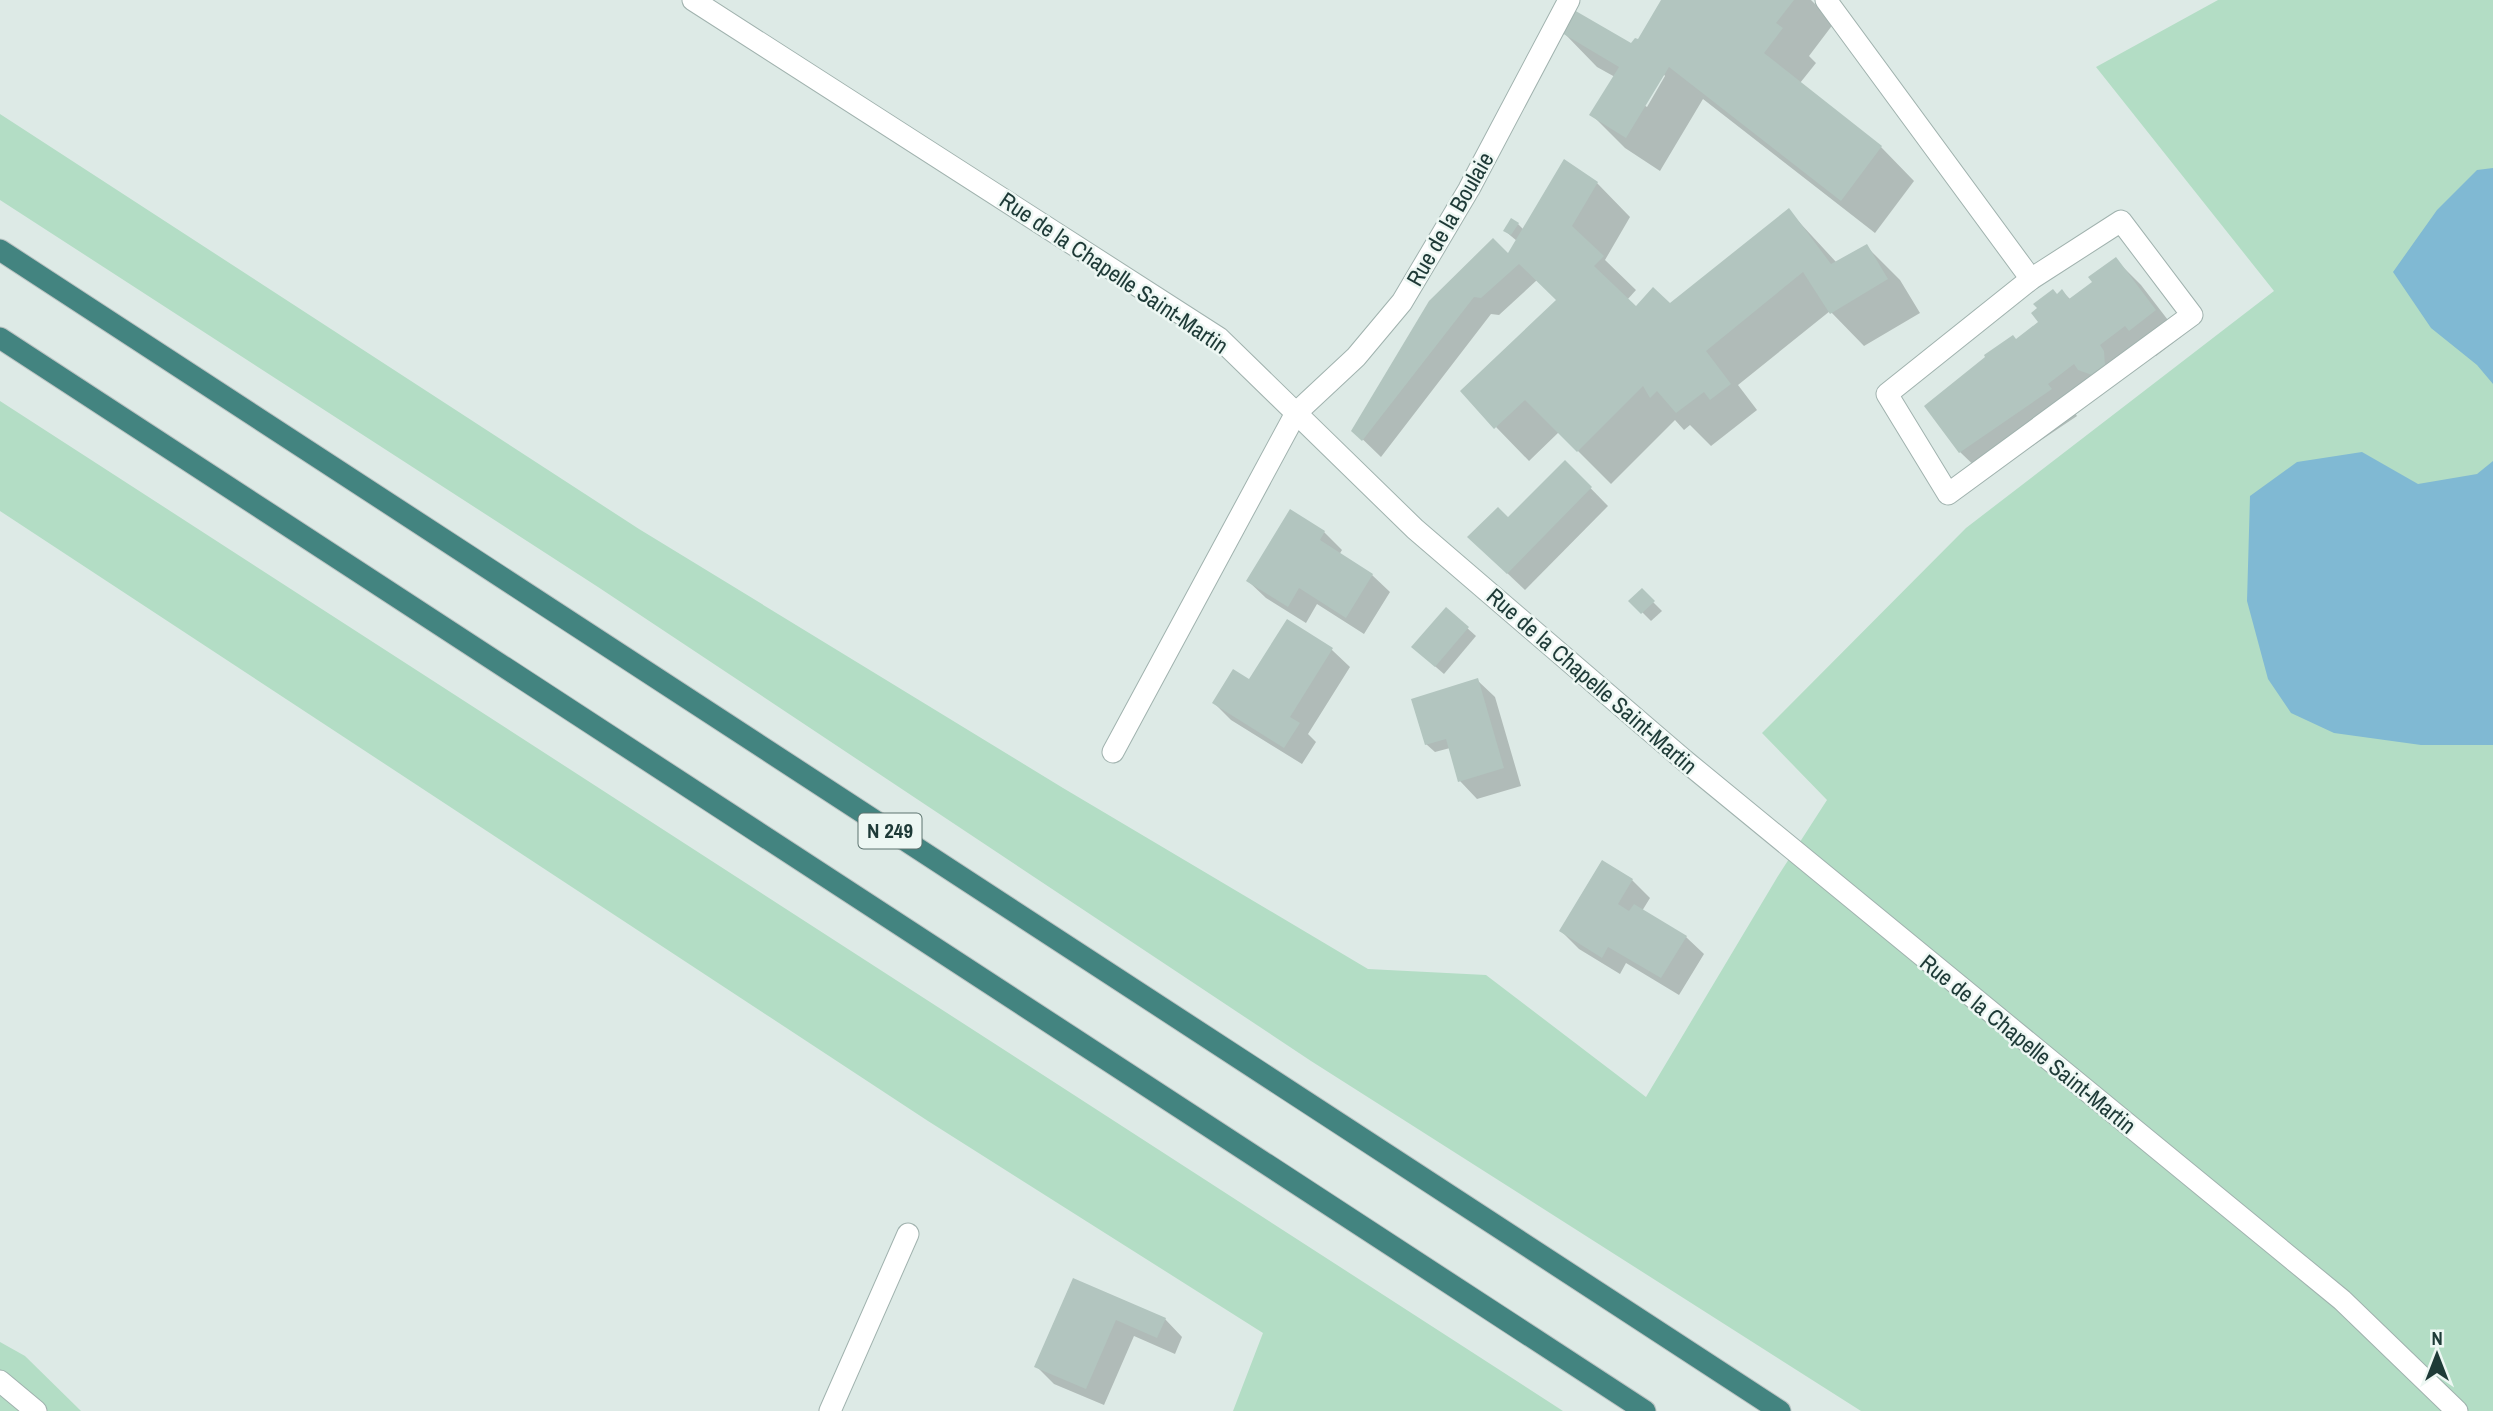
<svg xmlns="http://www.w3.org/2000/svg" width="2493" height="1411" viewBox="0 0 2493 1411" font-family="'Archivo Narrow',sans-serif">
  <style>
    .green { fill: #b3ddc5 }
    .water { fill: #80b9d3 }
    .shadow { fill: #0003; fill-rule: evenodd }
    .building { fill: #b2c5bf }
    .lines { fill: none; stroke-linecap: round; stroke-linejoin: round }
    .service-casing { stroke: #a0b2ae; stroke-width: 23 }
    .minor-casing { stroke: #a0b2ae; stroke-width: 23 }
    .trunk-casing { stroke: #bcc4c3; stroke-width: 23 }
    .service { stroke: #fff; stroke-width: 21 }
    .minor { stroke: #fff; stroke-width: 21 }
    .trunk { stroke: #438480; stroke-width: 21 }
    .labels { text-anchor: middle; stroke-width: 5; stroke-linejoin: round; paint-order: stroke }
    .shield { fill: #edf7f3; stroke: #5c736f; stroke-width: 2 }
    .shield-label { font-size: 21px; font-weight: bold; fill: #1e3a37 }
    .street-label { font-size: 23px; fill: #1e3a37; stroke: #edf7f3 }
  </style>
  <rect width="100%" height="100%" fill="#ddeae6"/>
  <g class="green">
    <path d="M2218,0H2493V1411H1861L1311,1061L598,587L0,200V114L639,529L1063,788L1368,969L1486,975L1646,1097L1778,876L1827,800L1762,733L1966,528L2274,291L2096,67Z"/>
    <path d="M0,401L1563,1411H1233L1263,1333L928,1121L0,511Z"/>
    <path d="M0,1342L25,1356L81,1411H0Z"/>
  </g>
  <g class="water">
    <path d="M2493,168V384L2477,365L2431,328L2393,272L2437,210L2477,170Z"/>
    <path d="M2362,452L2418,484L2477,474L2493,461V745H2421L2334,733L2291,713L2268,679L2247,601L2250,496L2297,462Z"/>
  </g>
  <g class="shadow">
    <path d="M1664,0H1811L1834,23L1809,56L1816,63L1800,83L1881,147L1914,181L1875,233L1703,99L1660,171L1625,148L1592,115L1615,77L1597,67L1564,33L1632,45L1639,41ZM1663,73L1665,76L1647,107L1644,105Z"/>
    <path d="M1597,183L1630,217L1605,260L1636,290L1627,300L1636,309L1670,305L1788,210L1837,263L1866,246L1900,280L1920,313L1864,346L1830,311L1738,385L1757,410L1711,446L1690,425L1684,430L1675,420L1611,484L1559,432L1529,461L1496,427L1558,300L1537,280L1499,315L1491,314L1381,457L1353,430L1508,256L1517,241L1505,231L1518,224L1524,230Z"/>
    <path d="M2116,260L2141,285L2181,337L2156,356L2152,352L2073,410L2077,416L1986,477L1960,452L2016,341L2040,322L2062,291L2071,300L2094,282Z"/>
    <path d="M1565,462L1608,506L1525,590L1487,554L1508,519Z"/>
    <path d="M1324,532L1342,550L1339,555L1372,575L1390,592L1364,634L1317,604L1306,623L1266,598L1248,581Z"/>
    <path d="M1642,591L1662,611L1651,621L1631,601Z"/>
    <path d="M1446,609L1476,636L1444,674L1422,655Z"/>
    <path d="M1287,622L1332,650L1350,667L1308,734L1316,742L1302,764L1231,720L1214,703L1250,681Z"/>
    <path d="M1477,680L1495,697L1521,786L1477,799L1460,781L1450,748L1435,752L1426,744Z"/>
    <path d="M1632,880L1650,898L1642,911L1686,937L1704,954L1679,995L1626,963L1620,974L1579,949L1561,931Z"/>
    <path d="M1074,1280L1165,1319L1182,1337L1175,1354L1134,1336L1104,1405L1054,1384L1036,1366Z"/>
  </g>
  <g class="building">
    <path d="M1661,0H1794L1776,23L1783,28L1764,53L1882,146L1841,201L1669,67L1626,138L1589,115L1619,67L1562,33L1574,10L1631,43L1635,38L1638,39Z"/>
    <path d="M1564,159L1598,182L1572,226L1604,256L1594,266L1636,306L1653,287L1670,303L1789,208L1831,264L1867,244L1888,279L1830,314L1803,272L1706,351L1731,384L1710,400L1704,392L1676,413L1657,391L1650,398L1643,386L1577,452L1525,400L1494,429L1460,391L1556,300L1519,264L1481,298L1474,297L1362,441L1351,431L1429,301L1493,238L1508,253Z"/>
    <path d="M1511,218L1519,223L1511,235L1503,231Z"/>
    <path d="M2116,257L2156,310L2129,331L2125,326L2100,345L2104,351L2105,365L2092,375L2078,370L2074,364L2048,384L2052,389L1959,453L1924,406L1985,357L1984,355L2013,335L2016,339L2038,322L2031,313L2037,308L2033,304L2053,289L2057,294L2062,289L2069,299L2092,282L2088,277Z"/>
    <path d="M1565,460L1592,487L1507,574L1467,537L1498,507L1508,517Z"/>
    <path d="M1290,509L1325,531L1320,540L1373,574L1346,618L1299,588L1288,607L1246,581Z"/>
    <path d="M1642,588L1655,601L1641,614L1628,601Z"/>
    <path d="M1446,607L1469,627L1435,667L1411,647Z"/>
    <path d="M1287,619L1333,648L1290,717L1300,723L1284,748L1212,703L1233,669L1249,679Z"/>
    <path d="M1478,678L1504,768L1458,782L1446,739L1425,745L1411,699Z"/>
    <path d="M1602,860L1633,879L1618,904L1629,911L1634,904L1687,936L1661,978L1608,947L1602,958L1559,931Z"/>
    <path d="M1073,1278L1166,1318L1157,1338L1116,1320L1086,1389L1034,1367Z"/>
  </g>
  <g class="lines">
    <g class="service-casing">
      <g id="service">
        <path d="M1826,0L2031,279"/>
        <path d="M2121,221L2192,315L1948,494L1887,394L2031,279Z"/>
        <path d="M830,1411L908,1234"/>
      </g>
    </g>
    <g class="minor-casing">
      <g id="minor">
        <path d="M693,0L1219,338L1415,529L1684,760L2342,1300L2457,1411"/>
        <path d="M1113,752L1296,413L1356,357L1402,302L1469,189L1569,0"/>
        <path d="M0,1381L36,1411"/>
      </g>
    </g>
    <g class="trunk-casing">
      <g id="trunk">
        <path d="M0,250L1780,1411"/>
        <path d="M0,338L1645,1411"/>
      </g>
    </g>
    <use href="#service" class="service"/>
    <use href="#minor" class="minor"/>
    <use href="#trunk" class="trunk"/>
  </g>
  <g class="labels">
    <rect class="shield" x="858.5" y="813.5" width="63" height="35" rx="5"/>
    <g class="shield-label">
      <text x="890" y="838">N 249</text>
    </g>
    <g class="street-label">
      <text transform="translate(1450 219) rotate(-60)" y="8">Rue de la Boulaie</text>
      <text transform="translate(1114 273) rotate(34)" y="8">Rue de la Chapelle Saint-Martin</text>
      <text transform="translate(1592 681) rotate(41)" y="8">Rue de la Chapelle Saint-Martin</text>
      <text transform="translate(2028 1044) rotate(39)" y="8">Rue de la Chapelle Saint-Martin</text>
    </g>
  </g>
  <g transform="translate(2437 1355)" stroke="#edf7f3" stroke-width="5" paint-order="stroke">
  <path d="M0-5L12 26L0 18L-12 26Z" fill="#1e3a37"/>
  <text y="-10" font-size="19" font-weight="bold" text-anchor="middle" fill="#1e3a37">N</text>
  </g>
</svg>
